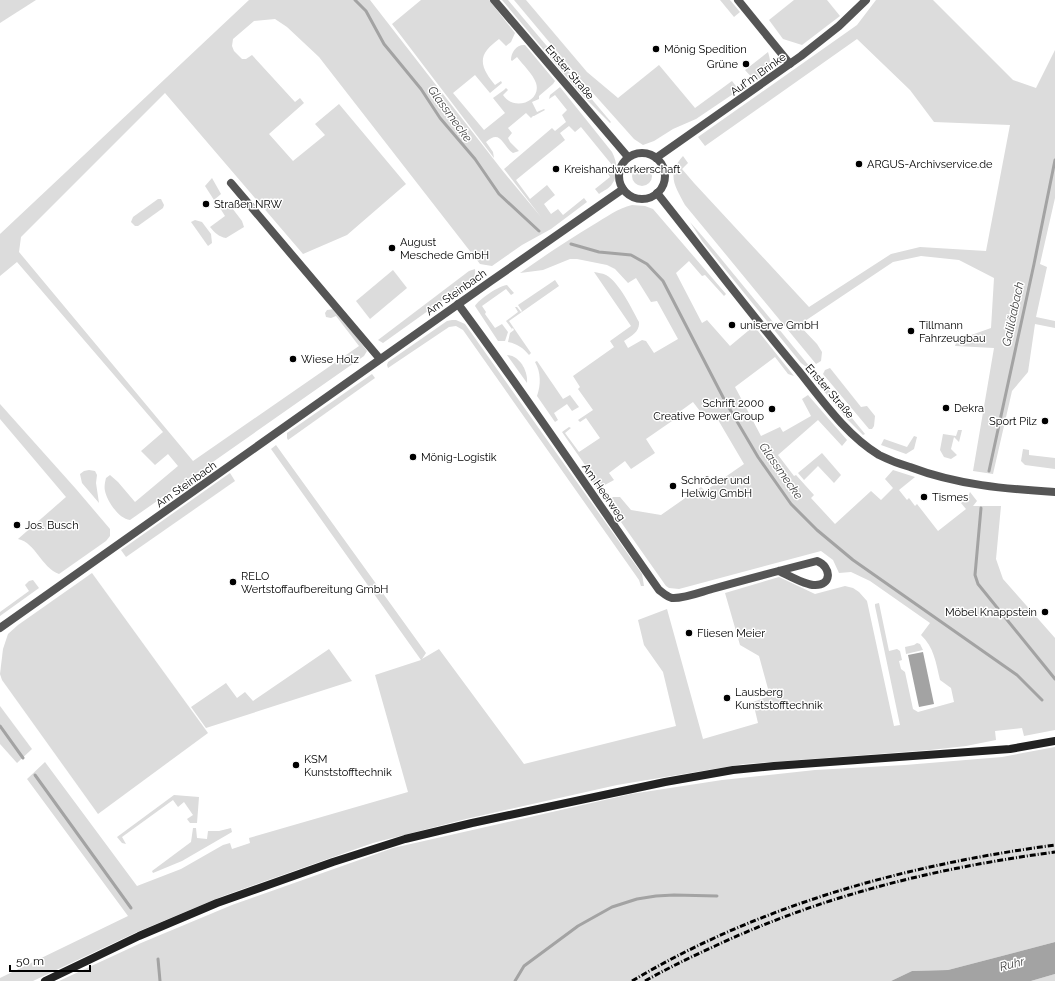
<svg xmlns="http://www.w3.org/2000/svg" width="1055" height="981" viewBox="0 0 1055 981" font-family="Raleway,sans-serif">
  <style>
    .green { fill: #dcdcdc }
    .water { fill: #a3a3a3 }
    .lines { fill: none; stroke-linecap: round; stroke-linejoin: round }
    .stream { stroke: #a3a3a3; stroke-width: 3 }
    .street { stroke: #555; stroke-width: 8 }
    .secondary { stroke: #222; stroke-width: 8 }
    .rail { stroke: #000; stroke-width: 3; stroke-dasharray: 6 2 1 2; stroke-linecap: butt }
    .poi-dot { fill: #000; stroke: #fff; stroke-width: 1.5 }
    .labels { text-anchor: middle; stroke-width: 3; stroke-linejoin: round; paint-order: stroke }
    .poi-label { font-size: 11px; fill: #000; stroke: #fff; text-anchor: start }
    .street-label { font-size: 11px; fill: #000; stroke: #fff }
    .water-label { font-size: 12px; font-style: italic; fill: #444; stroke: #fff }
  </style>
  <rect width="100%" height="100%" fill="#fff"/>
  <g class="green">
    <path d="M0,0H36L0,23Z"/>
    <path d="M249,0H370L502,170L541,217L504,169L552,128L555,131L566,122L562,115L567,110L555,95L549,99L550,95L560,87L612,152C617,161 619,175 612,184C610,188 603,191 599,194L595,189L610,177L606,170L612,165L581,127L575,132L569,126L560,133L565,140L516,180L530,199L547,185L555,195L544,204L551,214L558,209L563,215L584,198L587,202L551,229L522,245L492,266L480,264L319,57L287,27L275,19L254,21L233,39L232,46L234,51L242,59H246L252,55L295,102L300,98L304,103L269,134L293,161L325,135L315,124L339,104L406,184L347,235L303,254L165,93L21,237L19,252L193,461L359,346L336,316L331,318L326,317L325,313L327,310L334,309L337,311L367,351L364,356L130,520C119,519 107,501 105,491C104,487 105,482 106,478L110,475L118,482L135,502L178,466L168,454L155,465L141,451L163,432L17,262L0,276V234Z"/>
    <path d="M421,0H489L515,33L511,42L506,46L499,39C495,42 490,46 487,50C477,62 487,75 495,85L501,81L502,83L490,93L475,75L453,93L484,130L505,113L493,98L504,90L506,88L508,90L503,95C514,112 542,101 536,83C533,74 523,65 517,57L512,61L511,60C511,52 517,44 525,45L555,81L553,84L539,96V99L532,102L537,112L544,109L545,110L534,116H533L531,118L526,113L508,128L512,133L508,138L510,142L519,151L513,153C503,147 501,128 486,142L493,152L494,158L392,24Z"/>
    <path d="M502,0H508L611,122L610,123L582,95L564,74Z"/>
    <path d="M514,0H526L587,72L618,98L659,65L695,108L732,81L739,90L696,119L673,129L654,141L643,145L634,139L576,74Z"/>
    <path d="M720,0H730L740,12L734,17Z"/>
    <path d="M794,0H827L840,16L802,45L783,39L769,20Z"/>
    <path d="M876,0H933L1013,80L1036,88L1055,50V198L1040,264L1047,267L1036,317L1055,321V328L1035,324L1028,372L1012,391L993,474L973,471L994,348L955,346L957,340L991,328L994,278L959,260L921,256L893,262L799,325L817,344L822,352L821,361L816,364L685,205C675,186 666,175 683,156L688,163L682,169L694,183L809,307L891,254L920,247L986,251L1010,125L934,122L910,90L857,39L705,146L698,137L857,25Z"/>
    <path d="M768,52C769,55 770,59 770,62C770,65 768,68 766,71C760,85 752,78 745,70Z"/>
    <circle cx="642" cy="176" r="10"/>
    <path d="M212,178L221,194L214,200L205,186Z"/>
    <path d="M158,199H161L164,205L163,208L138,226H135L131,222L133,217Z"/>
    <path d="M229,204L242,221L244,227L226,238C219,237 214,232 210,227L225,216L220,208Z"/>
    <path d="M632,205L645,206L653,209L726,294L724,296L705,275L702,276L689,261L676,273L702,323L707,320L730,346L754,326L794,376L788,374L775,357L735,387L761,436L780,427L783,432L811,416L802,399L808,395L847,440L842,446L818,420L778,455L794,476L796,475L814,495L811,498L835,524L871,491L881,500L893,488L885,479L893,470L915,477L899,490L907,500L909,498L915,506L917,504L938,531L966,509L961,503L968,497L970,492L977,501L973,506H1001L996,559L1003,579L1055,638V730L1024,736L1022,728L995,731L996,740L966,746L930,750L744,764L617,785L466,819L373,843L223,896L137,932L33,981H0V978L128,916L27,779L45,762L137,886L181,869L223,845L230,843L232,849L250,843L249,838L408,792L375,675L421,660L271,449L276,445L426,653L422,659L439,649L524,764L676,726L663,672L644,645L638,620L667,609L703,739L758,723L753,702L770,696L759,656L740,645L725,593L779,577L815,594L845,586L853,588L859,592L867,601L894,726L900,725L875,606V604L879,603L889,651L897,649L900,651L902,660L899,661L901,669L905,672L913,709L918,712L954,702L951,688L940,680C936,663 934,647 921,635L930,623L870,581L851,572L839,573L833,560L821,551L679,589L669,588L666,586L609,505V501L613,497H620L631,510L661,515L701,487L705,491L744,464L714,413L706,419L693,402L671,418L672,421L646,439L655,453L631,469L625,461L609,473L614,480L603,486L597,488L587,474L590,472L562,432L569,427L571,428L565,433L579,452L600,438L586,418L580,422L578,420L593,410L578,389L580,387L573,376L614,347L610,341L631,326L594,272C598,273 602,273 606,275C619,282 632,309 639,322C640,332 631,336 624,341L628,348L642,340L646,341L654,353L678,339L657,301L651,302L636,278L628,283L615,269L607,265L577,259H570L543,270L520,273C544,256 568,240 593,225C605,218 618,208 632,205Z"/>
    <path d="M195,220L202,222L211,234L212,243L208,246L191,222Z"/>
    <path d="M690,222L704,238L810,367L805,366L801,363L702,241Z"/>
    <path d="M475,269C476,276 473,279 467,283L383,343L378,340L469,271Z"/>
    <path d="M393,270L407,288L370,319L356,301Z"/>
    <path d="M555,280L559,286L509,321L531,353L529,355C523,348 518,344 508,342L510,333L514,330L513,328L508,332L505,341H498L475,306C478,300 500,285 507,285L514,293L511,295L506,289L482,306L486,312L485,314L495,328L502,324L508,332L512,329L506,321L518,312L515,307H517L521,312L522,311L518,305Z"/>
    <path d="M452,320H456L465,324L642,574L644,586H641L639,580L463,330L456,326L449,327L388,368L387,365L388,362L447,321Z"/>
    <path d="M507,355C520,356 528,371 527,383Z"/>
    <path d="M537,361L563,399L570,395L579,407L572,411L567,404L554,413L558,420L555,422L537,396C541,385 541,372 535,362Z"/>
    <path d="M830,368L861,407L867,406L875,416L874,426L872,429H869L823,374L825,370Z"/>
    <path d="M372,374L375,378L288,440L287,438V433Z"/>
    <path d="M820,379L865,434L863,435L845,417L819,385Z"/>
    <path d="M0,404L76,489L110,529V536L106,541L59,574C41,567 36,543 18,539L66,497L0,419Z"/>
    <path d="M958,430H962L959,442L954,437L951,449L957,455L951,459L944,457L940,450L943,434L956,436Z"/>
    <path d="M914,436L917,437L914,449L906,454L881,445L884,439L907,447Z"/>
    <path d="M1023,449L1029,450V455L1055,458V469L1025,465L1021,461Z"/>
    <path d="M822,453L841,475L834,483L818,466L804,480L798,473Z"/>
    <path d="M89,470L95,471L97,475L96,483L99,503L82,483L80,474L84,471Z"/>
    <path d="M230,473L235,481L126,557L121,550Z"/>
    <path d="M92,573L208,733L98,814L2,680L0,674L3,649L8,634L18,625Z"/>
    <path d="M33,580L39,588L0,616V612L29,591L25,585L29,581Z"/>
    <path d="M917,643L920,644L923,650L906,654L905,647L914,645Z"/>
    <path d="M329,649L352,681L206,728L191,707L226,683L237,698L245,692L253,701Z"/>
    <path d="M0,706L32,749L17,763L0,744Z"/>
    <path d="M1055,747V942L948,970L912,971L891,981H59L141,943L232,905L393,848L631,794L722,780L815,770L905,765L1002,757Z"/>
    <path d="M174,795L199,797L197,823H190L187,819L193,815L184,802L178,807L173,800L122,837L126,844L122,843L117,837Z"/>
    <path d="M193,828H196L197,838L207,839L208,831H219L231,828L232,832L182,861L153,873L152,871L191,842Z"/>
    <path d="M1055,974V981H1031Z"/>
  </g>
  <g class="water">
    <path d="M923,652L934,704L919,707L908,655Z"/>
    <path d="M1055,942V974L1031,981H891L912,971L948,970Z"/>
  </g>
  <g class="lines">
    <g class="stream">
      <path d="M355,0L366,11L384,44L421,89L440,118L475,159L499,194L539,231"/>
      <path d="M571,244L599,252L631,255L647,264L663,281L725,401L758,457L791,504L817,530L853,560L1017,675L1042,700"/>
      <path d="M989,471L1034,264L1055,160"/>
      <path d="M981,508L975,575L978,584L1055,679"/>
      <path d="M0,726L23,758"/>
      <path d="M35,775L131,908"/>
      <path d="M158,959L160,981"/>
      <path d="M515,981L524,966L578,926L612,907L637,899L656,896L674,895L717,896"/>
    </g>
    <g class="street">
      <path d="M494,0L628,157"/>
      <path d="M738,0L790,64"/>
      <circle cx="642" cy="176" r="23"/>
      <path d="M656,158L801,56L839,26L866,0"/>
      <path d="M231,183L380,359"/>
      <path d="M657,193C704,252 749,312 798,370C822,400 846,435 879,455C889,460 899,464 910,467C957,485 1006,489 1055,492"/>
      <path d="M458,304C528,398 592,495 659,590C663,593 667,597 672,598C683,599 701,592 712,589C747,579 782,570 817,561C832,567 832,586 814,585C805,585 788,575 779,571"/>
      <path d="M0,628L491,281L623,189"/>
    </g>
    <path class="secondary" d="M45,981L139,936L217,903L333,862L405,839L472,823L665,782L733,770L774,766L1010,749L1055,741"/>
    <g class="rail">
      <path d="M632,981C762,904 906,865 1055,845"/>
      <path d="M645,981C668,968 691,957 715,946C824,895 936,868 1055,852"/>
    </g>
  </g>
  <g class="poi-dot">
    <circle cx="656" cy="49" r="4"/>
    <circle cx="746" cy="64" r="4"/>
    <circle cx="859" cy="164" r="4"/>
    <circle cx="556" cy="169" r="4"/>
    <circle cx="206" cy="204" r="4"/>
    <circle cx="392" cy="248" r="4"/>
    <circle cx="732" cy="325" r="4"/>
    <circle cx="911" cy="331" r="4"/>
    <circle cx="293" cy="359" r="4"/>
    <circle cx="946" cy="408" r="4"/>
    <circle cx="772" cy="409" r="4"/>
    <circle cx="1045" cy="421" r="4"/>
    <circle cx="413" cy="457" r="4"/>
    <circle cx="673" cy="486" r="4"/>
    <circle cx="924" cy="497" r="4"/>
    <circle cx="17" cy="525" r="4"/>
    <circle cx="233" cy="582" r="4"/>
    <circle cx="1045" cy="612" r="4"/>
    <circle cx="689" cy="633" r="4"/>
    <circle cx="727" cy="698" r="4"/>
    <circle cx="296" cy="765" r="4"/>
  </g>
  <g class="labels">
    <g class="poi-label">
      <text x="664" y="53">Mönig Spedition</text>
      <text x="738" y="68" text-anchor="end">Grüne</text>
      <text x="867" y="168">ARGUS-Archivservice.de</text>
      <text x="564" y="173">Kreishandwerkerschaft</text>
      <text x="214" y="208">Straßen.NRW</text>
      <text x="400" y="246">August<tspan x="400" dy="13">Meschede GmbH</tspan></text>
      <text x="740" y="329">uniserve GmbH</text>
      <text x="919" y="329">Tillmann<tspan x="919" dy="13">Fahrzeugbau</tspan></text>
      <text x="301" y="363">Wiese Holz</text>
      <text x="764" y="407" text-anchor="end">Schrift 2000<tspan x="764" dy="13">Creative Power Group</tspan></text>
      <text x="954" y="412">Dekra</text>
      <text x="1037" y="425" text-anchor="end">Sport Pilz</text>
      <text x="421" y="461">Mönig-Logistik</text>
      <text x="681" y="484">Schröder und<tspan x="681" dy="13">Helwig GmbH</tspan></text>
      <text x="932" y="501">Tismes</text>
      <text x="25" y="529">Jos. Busch</text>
      <text x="241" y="580">RELO<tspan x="241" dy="13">Wertstoffaufbereitung GmbH</tspan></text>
      <text x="1037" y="616" text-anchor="end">Möbel Knappstein</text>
      <text x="697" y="637">Fliesen Meier</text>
      <text x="735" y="696">Lausberg<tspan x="735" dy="13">Kunststofftechnik</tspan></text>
      <text x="304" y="763">KSM<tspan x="304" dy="13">Kunststofftechnik</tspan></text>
    </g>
    <g class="street-label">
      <text transform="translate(570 72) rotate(49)" y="4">Enster Straße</text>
      <text transform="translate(758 74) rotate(-35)" y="4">Auf'm Brinke</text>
      <text transform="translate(456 292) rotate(-35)" y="4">Am Steinbach</text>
      <text transform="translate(830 391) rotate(49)" y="4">Enster Straße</text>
      <text transform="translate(186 484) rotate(-35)" y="4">Am Steinbach</text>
      <text transform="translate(604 492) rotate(55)" y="4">Am Heerweg</text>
    </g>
    <g class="water-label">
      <text transform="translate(450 114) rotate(54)" y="4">Glassmecke</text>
      <text transform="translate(1013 314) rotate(-78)" y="4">Galiläabach</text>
      <text transform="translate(781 471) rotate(55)" y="4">Glassmecke</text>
      <text transform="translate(1012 964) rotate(-14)" y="4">Ruhr</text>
    </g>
  </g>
  <path d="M10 965v6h80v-6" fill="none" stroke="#000000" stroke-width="2"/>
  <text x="16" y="965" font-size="12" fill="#000000" stroke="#ffffff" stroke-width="3" paint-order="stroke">50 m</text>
</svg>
